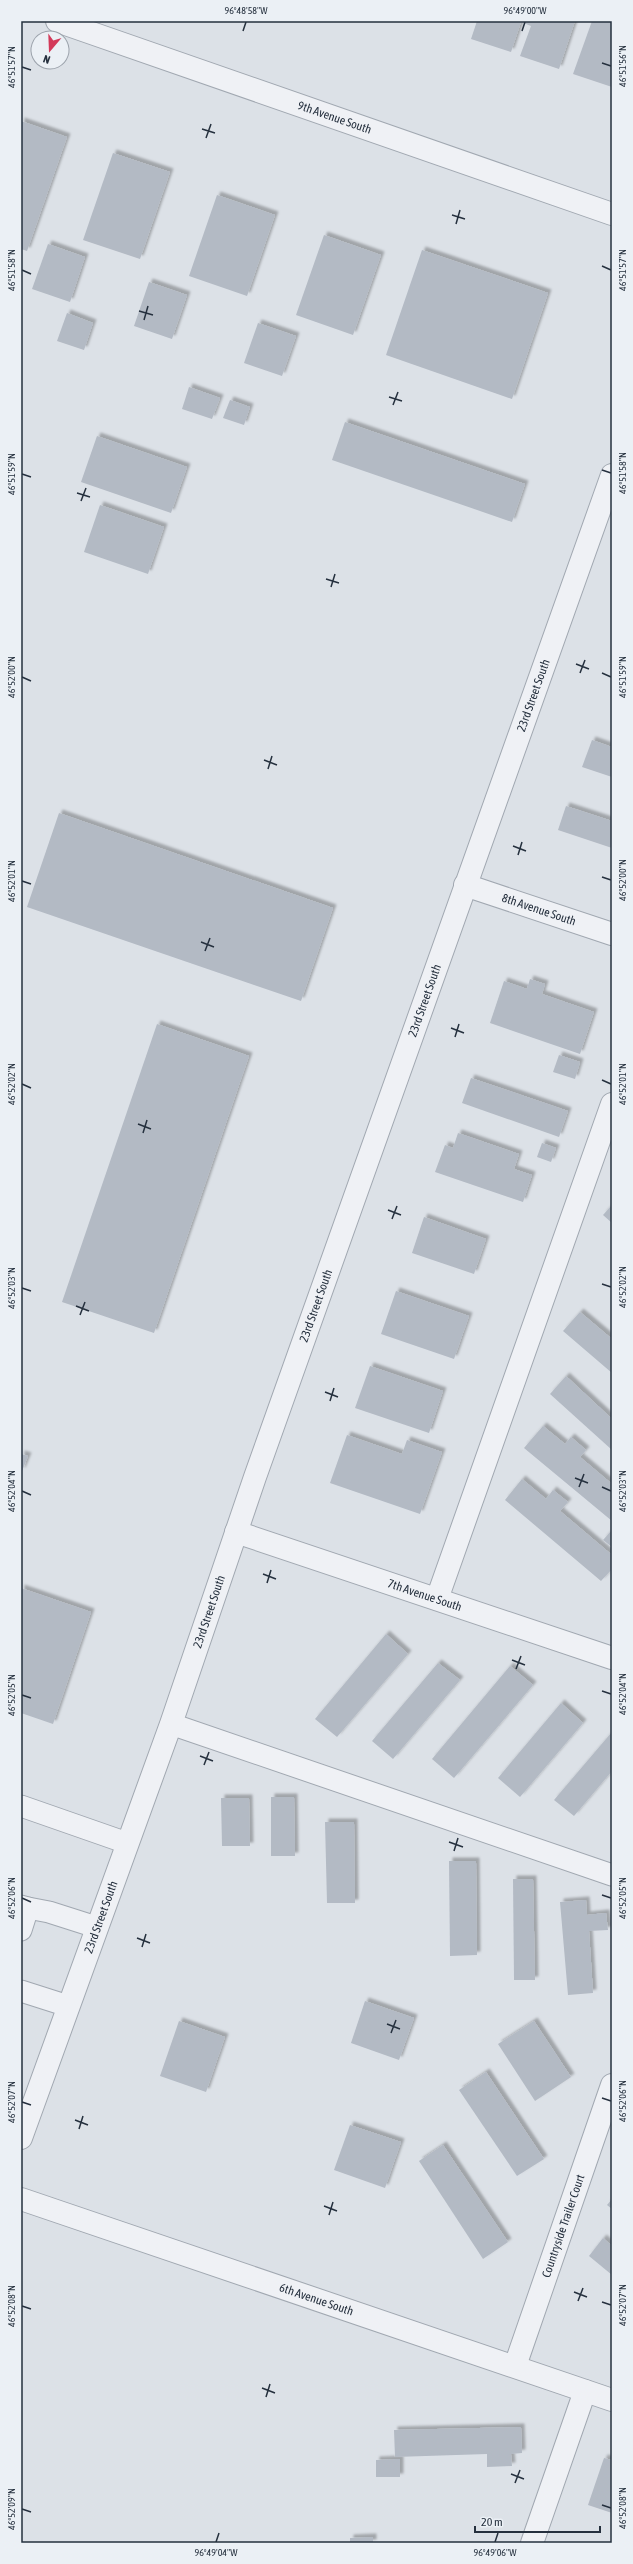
<svg xmlns="http://www.w3.org/2000/svg" width="633" height="2564" viewBox="0 0 633 2564" font-family="'Asap Condensed',sans-serif">
  <style>
    .building { fill: #b3bac4; filter: url(#shadow) }
    .lines { fill: none; stroke-linecap: round; stroke-linejoin: round }
    .service-casing { stroke: #a1a8b1; stroke-width: 23 }
    .minor-casing { stroke: #a1a8b1; stroke-width: 24 }
    .service { stroke: #eff1f5; stroke-width: 21 }
    .minor { stroke: #eff1f5; stroke-width: 22 }
    .ticks { fill: none; stroke: #25303e; stroke-width: 1.5 }
    .labels { text-anchor: middle; stroke-width: 3; stroke-linejoin: round; paint-order: stroke }
    .street-label { font-size: 12px; fill: #25303e; stroke: #ebf0f5 }
    .neatline { fill: none; stroke: #25303e; stroke-width: 1.5 }
    .ticks-label { font-size: 10px; text-anchor: middle; fill: #25303e }
  </style>
  <defs>
    <filter id="shadow"><feDropShadow dx="3.5" dy="-3.5" stdDeviation="1" flood-color="#0004"/></filter>
  </defs>
  <rect width="100%" height="100%" fill="#dce1e7"/>
  <g class="building">
    <path d="M477,21H575L559,69L520,56L531,26L521,22L511,52L471,39Z"/>
    <path d="M592,21H612V87L573,74Z"/>
    <path d="M21,121L67,137L27,251L21,249Z"/>
    <path d="M113,153L170,172L140,259L83,240Z"/>
    <path d="M217,195L275,215L247,296L189,276Z"/>
    <path d="M324,235L381,255L353,335L296,315Z"/>
    <path d="M48,244L85,257L70,302L32,289Z"/>
    <path d="M422,250L548,293L512,399L386,355Z"/>
    <path d="M149,282L187,295L172,339L134,326Z"/>
    <path d="M67,313L93,323L84,350L57,341Z"/>
    <path d="M258,323L296,336L282,376L244,363Z"/>
    <path d="M189,387L220,398L212,419L182,409Z"/>
    <path d="M230,400L250,407L244,425L223,418Z"/>
    <path d="M345,422L525,484L512,522L332,460Z"/>
    <path d="M97,436L187,467L171,513L81,482Z"/>
    <path d="M100,505L164,527L148,574L84,552Z"/>
    <path d="M592,740L612,747V777L582,767Z"/>
    <path d="M566,806L612,821V848L558,830Z"/>
    <path d="M59,813L333,908L301,1001L27,907Z"/>
    <path d="M530,979L545,984L542,994L594,1012L580,1054L490,1023L504,981L527,989Z"/>
    <path d="M157,1024L249,1056L154,1333L62,1302Z"/>
    <path d="M559,1055L580,1062L575,1079L553,1072Z"/>
    <path d="M471,1078L568,1111L559,1137L462,1103Z"/>
    <path d="M458,1133L519,1154L514,1169L532,1175L523,1202L435,1172L445,1145L453,1148Z"/>
    <path d="M542,1143L556,1148L551,1162L537,1157Z"/>
    <path d="M612,1205V1223L603,1215Z"/>
    <path d="M424,1217L486,1239L474,1274L412,1253Z"/>
    <path d="M396,1291L469,1316L454,1359L381,1334Z"/>
    <path d="M580,1312L612,1339V1373L563,1331Z"/>
    <path d="M370,1366L443,1391L429,1433L355,1408Z"/>
    <path d="M566,1376L612,1419V1450L550,1394Z"/>
    <path d="M543,1426L565,1444L571,1437L586,1450L580,1457L612,1484V1521L524,1448Z"/>
    <path d="M347,1435L402,1454L407,1440L442,1452L420,1514L330,1483Z"/>
    <path d="M21,1454L28,1456L22,1471H21Z"/>
    <path d="M522,1479L546,1499L553,1490L568,1502L560,1511L612,1555V1569L601,1581L505,1500Z"/>
    <path d="M612,1530V1547L603,1540Z"/>
    <path d="M21,1588L91,1612L53,1724L21,1713Z"/>
    <path d="M386,1634L408,1654L337,1737L315,1719Z"/>
    <path d="M438,1663L460,1680L393,1759L372,1741Z"/>
    <path d="M510,1666L533,1685L454,1778L432,1759Z"/>
    <path d="M561,1703L583,1723L520,1797L498,1778Z"/>
    <path d="M612,1732V1771L574,1816L554,1800Z"/>
    <path d="M271,1797H294L295,1856H271Z"/>
    <path d="M221,1798H249L250,1846H222Z"/>
    <path d="M325,1822H354L355,1903H327Z"/>
    <path d="M449,1861H476L477,1955L450,1956Z"/>
    <path d="M513,1879H533L535,1980H514Z"/>
    <path d="M586,1900L587,1915L606,1913L608,1930L589,1931L593,1993L568,1995L560,1902Z"/>
    <path d="M365,2001L414,2018L399,2060L351,2043Z"/>
    <path d="M179,2021L225,2037L206,2092L160,2076Z"/>
    <path d="M534,2021L571,2077L535,2101L498,2044Z"/>
    <path d="M486,2072L544,2159L517,2176L459,2090Z"/>
    <path d="M350,2125L401,2142L385,2188L334,2170Z"/>
    <path d="M443,2145L508,2242L483,2259L419,2161Z"/>
    <path d="M612,2199V2209L607,2205Z"/>
    <path d="M603,2238L612,2246V2275L589,2256Z"/>
    <path d="M521,2427L522,2453L511,2454L512,2466L487,2467V2454L395,2457L394,2430Z"/>
    <path d="M604,2458L612,2460V2513L588,2505Z"/>
    <path d="M400,2459V2477H376V2460Z"/>
    <path d="M373,2537V2543H350V2538Z"/>
  </g>
  <g class="lines">
    <g class="service-casing">
      <g id="service">
        <path d="M171,1724L612,1875"/>
        <path d="M21,1806L127,1843"/>
        <path d="M21,1906L28,1908L21,1930"/>
        <path d="M28,1908L49,1912L96,1927"/>
        <path d="M21,1991L68,2006"/>
      </g>
    </g>
    <g class="minor-casing">
      <g id="minor">
        <path id="s1" d="M57,21L612,214"/>
        <path id="s2" d="M465,885L612,934"/>
        <path id="s3" d="M236,1532L612,1658"/>
        <path d="M437,1599L612,1104"/>
        <path id="s4" d="M21,2138L171,1724L255,1477L612,475"/>
        <path id="s5" d="M21,2199L612,2400"/>
        <path id="s6" d="M515,2366L612,2085"/>
        <path d="M532,2543L585,2391"/>
      </g>
    </g>
    <use href="#service" class="service"/>
    <use href="#minor" class="minor"/>
  </g>
  <path class="ticks" d="M243,31L246,22M522,31L525,22M602,63L611,66M22,67L31,70M202,129L215,133M206,138L211,124M452,215L465,219M456,224L460,210M602,266L611,270M22,270L31,274M139,311L153,315M144,320L148,306M389,397L402,401M393,405L398,392M602,470L611,473M22,474L31,477M77,493L90,497M81,501L86,488M326,579L339,583M331,587L335,574M576,664L589,669M580,673L585,660M602,673L611,677M22,677L31,681M264,760L277,765M268,769L272,756M513,846L526,851M518,855L522,842M602,877L611,880M22,881L31,884M201,942L214,947M205,951L210,938M451,1028L464,1033M455,1037L459,1024M602,1080L611,1084M22,1084L31,1088M138,1124L151,1129M143,1133L147,1120M388,1210L401,1215M392,1219L397,1206M602,1284L611,1287M22,1288L31,1291M76,1306L89,1311M80,1315L85,1302M325,1392L338,1397M330,1401L334,1388M575,1478L588,1483M579,1487L584,1474M602,1487L611,1491M22,1491L31,1495M263,1574L276,1579M267,1583L271,1570M512,1660L525,1665M516,1669L521,1656M602,1691L611,1694M22,1695L31,1698M200,1756L213,1761M204,1765L209,1752M449,1842L463,1847M454,1851L458,1838M602,1895L611,1898M22,1898L31,1902M137,1938L150,1943M142,1947L146,1934M387,2024L400,2029M391,2033L396,2020M602,2098L611,2101M22,2102L31,2105M75,2120L88,2125M79,2129L83,2116M324,2206L337,2211M329,2215L333,2202M574,2292L587,2297M578,2301L583,2288M602,2302L611,2305M22,2306L31,2309M262,2388L275,2393M266,2397L270,2384M511,2474L524,2479M515,2483L520,2470M602,2505L611,2508M22,2509L31,2512M216,2542L219,2533M495,2542L498,2533"/>
  <g class="labels">
    <g class="street-label">
      <text dy="4" stroke="none"><textPath href="#s1" startOffset="294">9th Avenue South</textPath></text>
      <text dy="4" stroke="none"><textPath href="#s4" startOffset="1531">23rd Street South</textPath></text>
      <text dy="4" stroke="none"><textPath href="#s2" startOffset="78">8th Avenue South</textPath></text>
      <text dy="4" stroke="none"><textPath href="#s4" startOffset="1207">23rd Street South</textPath></text>
      <text dy="4" stroke="none"><textPath href="#s4" startOffset="883">23rd Street South</textPath></text>
      <text dy="4" stroke="none"><textPath href="#s3" startOffset="199">7th Avenue South</textPath></text>
      <text dy="4" stroke="none"><textPath href="#s4" startOffset="559">23rd Street South</textPath></text>
      <text dy="4" stroke="none"><textPath href="#s4" startOffset="235">23rd Street South</textPath></text>
      <text dy="4" stroke="none"><textPath href="#s6" startOffset="148">Countryside Trailer Court</textPath></text>
      <text dy="4" stroke="none"><textPath href="#s5" startOffset="312">6th Avenue South</textPath></text>
    </g>
  </g>
  <rect width="633" height="2564" fill="none" stroke="#ebf0f5" stroke-width="44"/>
  <g transform="translate(50 50) rotate(199)"><circle r="19" fill="#ebf0f5" stroke="#9ca3ac"/>
  <path d="M0-3L7 15L0 10L-7 15Z" fill="#d33a5a"/>
  <text y="-6" font-size="11" font-weight="bold" text-anchor="middle" fill="#25303e">N</text>
  </g>
  <path d="M475 2526v6h125v-6" fill="none" stroke="#25303e" stroke-width="2"/>
  <text x="481" y="2526" font-size="12" fill="#25303e" stroke="#ebf0f5" stroke-width="3" paint-order="stroke">20 m</text>
  <rect x="22" y="22" width="589" height="2520" class="neatline"/>
  <g class="ticks-label">
    <text x="246" y="14">96°48'58"W</text>
    <text x="525" y="14">96°49'00"W</text>
    <text transform="translate(622 66) rotate(-90)" y="4">46°51'56"N</text>
    <text transform="translate(11 67) rotate(-90)" y="4">46°51'57"N</text>
    <text transform="translate(622 270) rotate(-90)" y="4">46°51'57"N</text>
    <text transform="translate(11 270) rotate(-90)" y="4">46°51'58"N</text>
    <text transform="translate(622 473) rotate(-90)" y="4">46°51'58"N</text>
    <text transform="translate(11 474) rotate(-90)" y="4">46°51'59"N</text>
    <text transform="translate(622 677) rotate(-90)" y="4">46°51'59"N</text>
    <text transform="translate(11 677) rotate(-90)" y="4">46°52'00"N</text>
    <text transform="translate(622 880) rotate(-90)" y="4">46°52'00"N</text>
    <text transform="translate(11 881) rotate(-90)" y="4">46°52'01"N</text>
    <text transform="translate(622 1084) rotate(-90)" y="4">46°52'01"N</text>
    <text transform="translate(11 1084) rotate(-90)" y="4">46°52'02"N</text>
    <text transform="translate(622 1287) rotate(-90)" y="4">46°52'02"N</text>
    <text transform="translate(11 1288) rotate(-90)" y="4">46°52'03"N</text>
    <text transform="translate(622 1491) rotate(-90)" y="4">46°52'03"N</text>
    <text transform="translate(11 1491) rotate(-90)" y="4">46°52'04"N</text>
    <text transform="translate(622 1694) rotate(-90)" y="4">46°52'04"N</text>
    <text transform="translate(11 1695) rotate(-90)" y="4">46°52'05"N</text>
    <text transform="translate(622 1898) rotate(-90)" y="4">46°52'05"N</text>
    <text transform="translate(11 1898) rotate(-90)" y="4">46°52'06"N</text>
    <text transform="translate(622 2101) rotate(-90)" y="4">46°52'06"N</text>
    <text transform="translate(11 2102) rotate(-90)" y="4">46°52'07"N</text>
    <text transform="translate(622 2305) rotate(-90)" y="4">46°52'07"N</text>
    <text transform="translate(11 2306) rotate(-90)" y="4">46°52'08"N</text>
    <text transform="translate(622 2508) rotate(-90)" y="4">46°52'08"N</text>
    <text transform="translate(11 2509) rotate(-90)" y="4">46°52'09"N</text>
    <text x="216" y="2556">96°49'04"W</text>
    <text x="495" y="2556">96°49'06"W</text>
  </g>
</svg>
